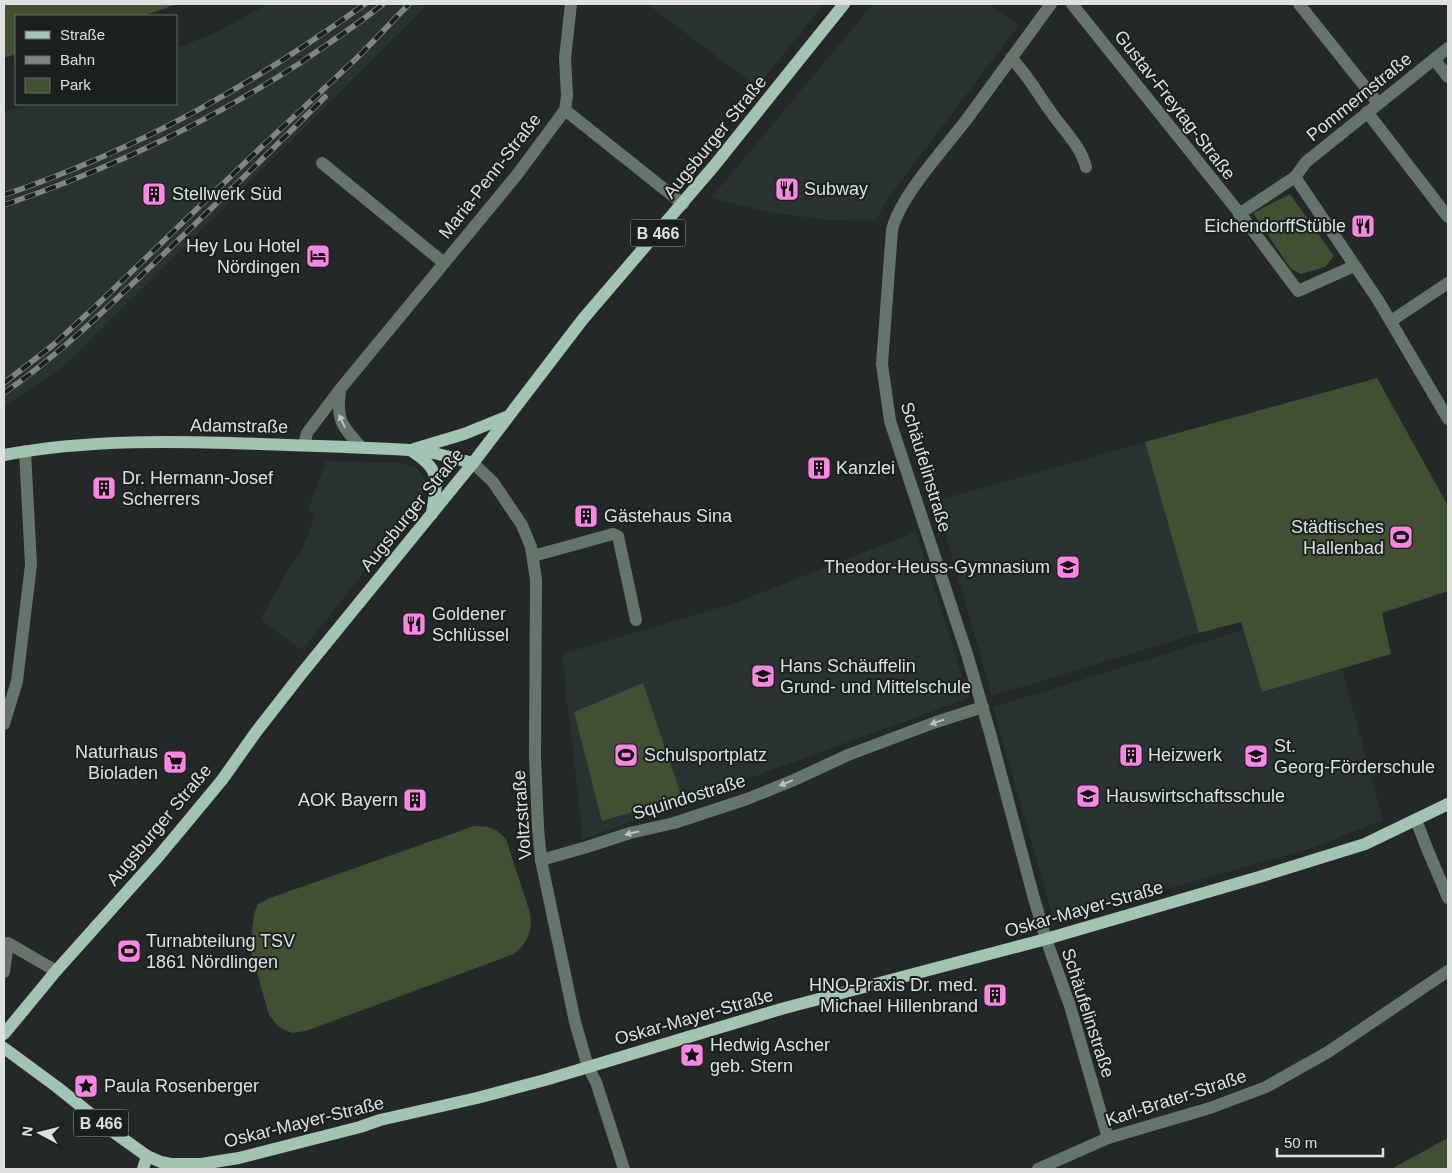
<svg xmlns="http://www.w3.org/2000/svg" width="1452" height="1173" viewBox="0 0 1452 1173" font-family="Helvetica,sans-serif">
  <style>
    .built { fill: #283332 }
    .green { fill: #415032 }
    .lines { fill: none; stroke-linecap: round; stroke-linejoin: round }
    .minor { stroke: #65756c; stroke-width: 12 }
    .major { stroke: #a3c4b1; stroke-width: 12 }
    .rail-casing { stroke: #818484; stroke-width: 5.5 }
    .rail { stroke: #1b1f1e; stroke-width: 4; stroke-dasharray: 11; stroke-linecap: butt }
    .oneway { fill: #bac1be }
    .labels { text-anchor: middle; stroke-width: 4; stroke-linejoin: round; paint-order: stroke }
    .shield { fill: #1b1f1e; stroke: #a4a7a6; stroke-width: 1 }
    .shield-label { font-size: 16px; font-weight: bold; fill: #dfe1e1 }
    .street-label { font-size: 18px; fill: #dfe1e1; stroke: #1b1f1e }
    .poi-label { font-size: 18px; fill: #dfe1e1; stroke: #1b1f1e; text-anchor: start }
  </style>
  <rect width="100%" height="100%" fill="#252828"/>
  <g class="built">
    <path d="M268,4H428L69,362L4,408V112L28,104H176V48L211,35Z"/>
    <path d="M647,4H824L757,87Z"/>
    <path d="M873,4H988L1019,25L889,197L875,221L830,220L772,213L711,198Z"/>
    <path d="M1145,442L1199,633L992,696L936,501Z"/>
    <path d="M326,461L401,463L416,467L426,482L421,501L302,650L260,620L289,568L300,553L307,537L315,514L308,510Z"/>
    <path d="M916,532L969,698L583,839L562,654L732,604Z"/>
    <path d="M1243,630L1262,692L1342,669L1383,820L1312,848L1054,921L993,707Z"/>
  </g>
  <g class="green">
    <path d="M4,4H177L143,16H16V54L4,58Z"/>
    <path d="M1290,194L1334,256L1325,267L1301,274L1291,269L1253,213Z"/>
    <path d="M1377,378L1448,506V591L1382,613L1391,654L1262,692L1241,622L1199,633L1145,442Z"/>
    <path d="M643,683L682,798L602,821L574,712Z"/>
    <path d="M474,826L487,827L496,830L506,839L530,913C533,931 528,942 514,954L306,1031L292,1033L279,1027L269,1015L250,948L254,914L258,904L270,898Z"/>
    <path d="M1448,1138V1169H1391Z"/>
  </g>
  <g class="lines">
    <g class="minor">
      <path d="M1051,4C1023,42 995,81 967,119C945,148 900,196 892,230L882,364L890,421L967,654L990,733L1033,895L1046,939L1070,1006L1108,1138"/>
      <path d="M1072,4L1245,220L1298,291L1354,266"/>
      <path d="M1299,4L1378,103"/>
      <path d="M1011,58C1029,76 1036,92 1051,112C1063,130 1081,146 1086,167"/>
      <path d="M1434,59L1448,77"/>
      <path d="M565,110L683,204"/>
      <path d="M1367,112L1448,217"/>
      <path d="M322,163L444,263"/>
      <path d="M1295,177L1306,162L1448,48"/>
      <path d="M1239,214L1295,177L1378,300L1448,419"/>
      <path d="M1391,321L1448,283"/>
      <path d="M340,391C336,421 342,426 361,447"/>
      <path d="M304,445L307,433L341,388L516,176L565,110L567,96L565,58L571,4"/>
      <path d="M473,463L493,482L522,525L531,547L536,580L535,756L538,828L541,860L575,1022L588,1067L596,1082L624,1169"/>
      <path d="M533,556L613,534L618,536L636,620"/>
      <path d="M4,724L17,681L31,565L25,451"/>
      <path d="M1416,820L1428,851L1448,898"/>
      <path d="M541,860L587,847L630,833L674,823L747,799L794,780L848,755L936,722L983,707"/>
      <path d="M4,972L8,943L56,971"/>
      <path d="M1038,1169L1108,1138L1210,1108L1266,1087L1328,1052L1448,971"/>
    </g>
    <g class="major">
      <path d="M414,449L464,434L506,417"/>
      <path d="M413,452C443,471 436,482 432,514"/>
      <path d="M4,455C88,439 176,441 261,444C311,446 360,447 410,450L434,453L473,463"/>
      <path d="M4,1034L56,971L158,857L193,815L222,780L256,732L302,673L473,463L583,319L714,166L844,4"/>
      <path d="M4,1048L57,1087L112,1131L147,1156L161,1162L171,1164H201L239,1158L360,1127L380,1120L477,1098L545,1080L781,1009L1046,939L1259,877L1365,844L1448,804"/>
      <path d="M143,1169L147,1156"/>
    </g>
    <g class="rail-casing">
      <g id="rail">
        <path d="M4,195C137,150 251,86 365,4"/>
        <path d="M4,205C108,170 207,123 300,63C328,44 357,25 383,4"/>
        <path d="M4,383L52,346L98,304L254,154L361,54L409,4"/>
        <path d="M4,393C56,357 102,313 148,269C208,212 267,155 325,97"/>
      </g>
    </g>
    <use href="#rail" class="rail"/>
  </g>
  <defs><path id="oneway-solid" d="M-6-.8H1V-3.2L6.5 0L1 3.2V.8H-6Z" transform="scale(1.25)"/></defs>
  <g class="oneway">
    <use href="#oneway-solid" transform="translate(342 421) rotate(-115)"/>
    <use href="#oneway-solid" transform="translate(937 722) rotate(161)"/>
    <use href="#oneway-solid" transform="translate(786 783) rotate(158)"/>
    <use href="#oneway-solid" transform="translate(632 833) rotate(166)"/>
  </g>
  <defs>
    <g id="restaurant-square" transform="scale(1.25)"><rect x="-9" y="-9" width="18" height="18" rx="4" fill="#fc86e4" stroke="#1b1f1e"/><path d="M-5-6h1v4h1v-4h1v4h1v-4h1v5L-1.5 .5V6h-2V.5L-5-1ZM5-6V6H3V1.5H1.5Q1.5-4 5-6Z" fill="#111"/></g>
    <g id="building-square" transform="scale(1.25)"><rect x="-9" y="-9" width="18" height="18" rx="4" fill="#fc86e4" stroke="#1b1f1e"/><path d="M-4-6H4V6H1V3H-1V6H-4ZM-2.5-4.3h1.7v1.8h-1.7ZM.8-4.3h1.7v1.8H.8ZM-2.5-1h1.7V.8h-1.7ZM.8-1h1.7V.8H.8Z" fill="#111"/></g>
    <g id="hotel-square" transform="scale(1.25)"><rect x="-9" y="-9" width="18" height="18" rx="4" fill="#fc86e4" stroke="#1b1f1e"/><path d="M-6-4.5h1.5V1H6V5H4.5V3h-9V5H-6ZM-4 0a1.8 1.8 0 1 1 3.6 0ZM.5 0V-2.5h3Q6-2.5 6 0Z" fill="#111"/></g>
    <g id="stadium-square" transform="scale(1.25)"><rect x="-9" y="-9" width="18" height="18" rx="4" fill="#fc86e4" stroke="#1b1f1e"/><path d="M0-5a6.5 5 0 1 0 0 10a6.5 5 0 1 0 0-10ZM-3.5-1.8h7v3.6h-7Z" fill="#111"/></g>
    <g id="school-square" transform="scale(1.25)"><rect x="-9" y="-9" width="18" height="18" rx="4" fill="#fc86e4" stroke="#1b1f1e"/><path d="M0-5L7-2L0 1L-7-2ZM-4 1L0 2.5L4 1V4Q0 6-4 4Z" fill="#111"/></g>
    <g id="supermarket-square" transform="scale(1.25)"><rect x="-9" y="-9" width="18" height="18" rx="4" fill="#fc86e4" stroke="#1b1f1e"/><path d="M-6-5.5h2.5l.6 2H6L4.5 2H-2.5L-4.4-4H-6ZM-1.5 3.2a1.3 1.3 0 1 0 .1 0ZM3 3.2a1.3 1.3 0 1 0 .1 0Z" fill="#111"/></g>
    <g id="sight-square" transform="scale(1.25)"><rect x="-9" y="-9" width="18" height="18" rx="4" fill="#fc86e4" stroke="#1b1f1e"/><path d="M0-6L1.8-2.2L6-1.7L2.9 1.2L3.7 5.4L0 3.3L-3.7 5.4L-2.9 1.2L-6-1.7L-1.8-2.2Z" fill="#111"/></g>
  </defs>
  <g fill-rule="evenodd">
    <use href="#restaurant-square" x="787" y="189"/>
    <use href="#building-square" x="154" y="194"/>
    <use href="#restaurant-square" x="1363" y="226"/>
    <use href="#hotel-square" x="318" y="256"/>
    <use href="#building-square" x="819" y="468"/>
    <use href="#building-square" x="104" y="488"/>
    <use href="#building-square" x="586" y="516"/>
    <use href="#stadium-square" x="1401" y="537"/>
    <use href="#school-square" x="1068" y="567"/>
    <use href="#restaurant-square" x="414" y="624"/>
    <use href="#school-square" x="763" y="676"/>
    <use href="#stadium-square" x="626" y="755"/>
    <use href="#building-square" x="1131" y="755"/>
    <use href="#school-square" x="1256" y="756"/>
    <use href="#supermarket-square" x="175" y="762"/>
    <use href="#school-square" x="1088" y="796"/>
    <use href="#building-square" x="415" y="800"/>
    <use href="#stadium-square" x="129" y="951"/>
    <use href="#building-square" x="995" y="995"/>
    <use href="#sight-square" x="692" y="1055"/>
    <use href="#sight-square" x="86" y="1086"/>
  </g>
  <g class="labels">
    <g class="shield">
      <rect x="630.5" y="219.5" width="55" height="27" rx="4"/>
      <rect x="73.5" y="1109.5" width="55" height="27" rx="4"/>
    </g>
    <g class="shield-label">
      <text x="658" y="239">B 466</text>
      <text x="101" y="1129">B 466</text>
    </g>
    <g class="street-label">
      <text transform="translate(1359 97) rotate(-39)" y="6">Pommernstraße</text>
      <text transform="translate(1175 105) rotate(52)" y="6">Gustav-Freytag-Straße</text>
      <text transform="translate(715 137) rotate(-51)" y="6">Augsburger Straße</text>
      <text transform="translate(490 176) rotate(-52)" y="6">Maria-Penn-Straße</text>
      <text transform="translate(239 426) rotate(1)" y="6">Adamstraße</text>
      <text transform="translate(926 467) rotate(73)" y="6">Schäufelinstraße</text>
      <text transform="translate(412 510) rotate(-51)" y="6">Augsburger Straße</text>
      <text transform="translate(689 797) rotate(-17)" y="6">Squindostraße</text>
      <text transform="translate(522 815) rotate(-94)" y="6">Voltzstraße</text>
      <text transform="translate(159 825) rotate(-50)" y="6">Augsburger Straße</text>
      <text transform="translate(1084 909) rotate(-16)" y="6">Oskar-Mayer-Straße</text>
      <text transform="translate(1088 1013) rotate(72)" y="6">Schäufelinstraße</text>
      <text transform="translate(694 1017) rotate(-16)" y="6">Oskar-Mayer-Straße</text>
      <text transform="translate(1176 1098) rotate(-18)" y="6">Karl-Brater-Straße</text>
      <text transform="translate(304 1122) rotate(-14)" y="6">Oskar-Mayer-Straße</text>
    </g>
    <g class="poi-label">
      <text x="804" y="195">Subway</text>
      <text x="172" y="200">Stellwerk Süd</text>
      <text x="1346" y="232" text-anchor="end">EichendorffStüble</text>
      <text x="300" y="252" text-anchor="end">Hey Lou Hotel<tspan x="300" dy="21">Nördingen</tspan></text>
      <text x="836" y="474">Kanzlei</text>
      <text x="122" y="484">Dr. Hermann-Josef<tspan x="122" dy="21">Scherrers</tspan></text>
      <text x="604" y="522">Gästehaus Sina</text>
      <text x="1384" y="533" text-anchor="end">Städtisches<tspan x="1384" dy="21">Hallenbad</tspan></text>
      <text x="1050" y="573" text-anchor="end">Theodor-Heuss-Gymnasium</text>
      <text x="432" y="620">Goldener<tspan x="432" dy="21">Schlüssel</tspan></text>
      <text x="780" y="672">Hans Schäuffelin<tspan x="780" dy="21">Grund- und Mittelschule</tspan></text>
      <text x="1274" y="752">St.<tspan x="1274" dy="21">Georg-Förderschule</tspan></text>
      <text x="158" y="758" text-anchor="end">Naturhaus<tspan x="158" dy="21">Bioladen</tspan></text>
      <text x="644" y="761">Schulsportplatz</text>
      <text x="1148" y="761">Heizwerk</text>
      <text x="1106" y="802">Hauswirtschaftsschule</text>
      <text x="398" y="806" text-anchor="end">AOK Bayern</text>
      <text x="146" y="947">Turnabteilung TSV<tspan x="146" dy="21">1861 Nördlingen</tspan></text>
      <text x="978" y="991" text-anchor="end">HNO-Praxis Dr. med.<tspan x="978" dy="21">Michael Hillenbrand</tspan></text>
      <text x="710" y="1051">Hedwig Ascher<tspan x="710" dy="21">geb. Stern</tspan></text>
      <text x="104" y="1092">Paula Rosenberger</text>
    </g>
  </g>
  <rect width="1452" height="1173" fill="none" stroke="#dfe1e1" stroke-width="10"/>
  <rect x="15" y="15" width="162" height="90" fill="#1b1f1e" stroke="#696d6c"/>
  <rect x="25" y="31" width="25" height="8" fill="#a3c4b1" stroke="#696d6c"/>
  <text x="60" y="40" font-size="15" fill="#dfe1e1">Straße</text>
  <rect x="25" y="56" width="25" height="8" fill="#818484" stroke="#696d6c"/>
  <text x="60" y="65" font-size="15" fill="#dfe1e1">Bahn</text>
  <rect x="25" y="78" width="25" height="15" fill="#415032" stroke="#696d6c"/>
  <text x="60" y="90" font-size="15" fill="#dfe1e1">Park</text>
  <g transform="translate(40 1133) rotate(277)" stroke="#1b1f1e" stroke-width="4" paint-order="stroke">
  <path d="M0-4L9 19L0 12L-9 19Z" fill="#dfe1e1"/>
  <text y="-8" font-size="14" font-weight="bold" text-anchor="middle" fill="#dfe1e1">N</text>
  </g>
  <path d="M1277 1148v8h106v-8" fill="none" stroke="#dfe1e1" stroke-width="2.5"/>
  <text x="1284" y="1148" font-size="15" fill="#dfe1e1" stroke="#1b1f1e" stroke-width="4" paint-order="stroke">50 m</text>
</svg>
